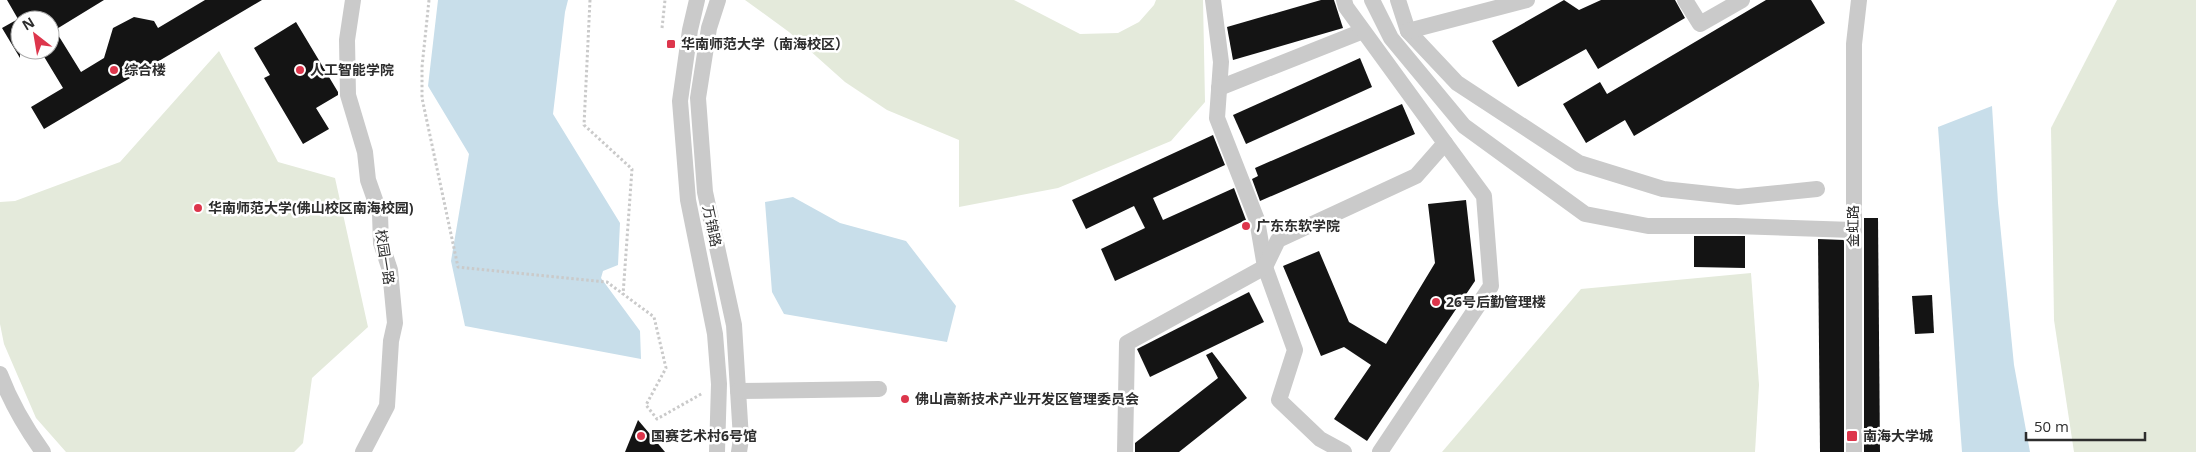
<svg xmlns="http://www.w3.org/2000/svg" width="2196" height="452" viewBox="0 0 2196 452" font-family="'Open Sans','Noto Sans SC',sans-serif">
  <style>
    .green { fill: #e4eadb }
    .water { fill: #c8deea }
    .building { fill: #141414 }
    .lines { fill: none; stroke-linecap: round; stroke-linejoin: round }
    .path { stroke: #cacaca; stroke-width: 3; stroke-dasharray: 2.5 2.5; stroke-linecap: butt }
    .minor { stroke: #cacaca; stroke-width: 16 }
    .poi-dot { fill: #dd364c; stroke: #fff; stroke-width: 2 }
    .labels { text-anchor: middle; stroke-width: 5; stroke-linejoin: round; paint-order: stroke }
    .poi-label { font-size: 14px; font-weight: bold; fill: #2d2d2d; stroke: #fff; text-anchor: start }
    .street-label { font-size: 14px; fill: #2d2d2d; stroke: #fff }
  </style>
  <rect width="100%" height="100%" fill="#fff"/>
  <g class="green">
    <path d="M745,0H1014L1080,34L1118,33L1139,22L1154,5L1156,0H1203L1205,102L1171,141L1058,188L959,207V140L887,110L845,82L789,32Z"/>
    <path d="M2117,0H2196V452H2074L2054,320L2051,128Z"/>
    <path d="M219,51L278,162L335,178L368,327L312,378L303,443L294,452H66L36,418L4,344L0,324V202L15,201L120,162Z"/>
    <path d="M1751,273L1759,385L1755,452H1442L1581,289Z"/>
  </g>
  <g class="water">
    <path d="M438,0H568L565,12L553,114L620,223L618,265L603,271L601,278L640,331L641,359L465,326L451,261L469,154L428,86Z"/>
    <path d="M1992,106L1998,203L2014,365L2030,452H1962L1938,127Z"/>
    <path d="M793,197L840,223L906,241L956,306L947,342L784,314L772,292L765,202Z"/>
  </g>
  <g class="building">
    <path d="M7,0H104L55,30L81,72L104,58L113,28L134,17L154,21L158,28L205,0H262L44,129L31,107L63,88L40,50H50V20H20V58L2,28L18,19Z"/>
    <path d="M1321,0H1334L1343,28L1233,60L1227,27Z"/>
    <path d="M1564,0L1579,10L1601,0H1675L1685,18L1598,69L1586,49L1518,87L1492,41Z"/>
    <path d="M1766,0H1811L1825,23L1634,136L1625,120L1586,143L1563,104L1600,82L1607,94Z"/>
    <path d="M296,22L338,92V95L316,108L329,129L303,144L264,78L270,75L254,48Z"/>
    <path d="M1360,58L1372,87L1246,144L1233,115Z"/>
    <path d="M1402,104L1415,134L1260,201L1252,179L1258,176L1255,168Z"/>
    <path d="M1213,135L1225,165L1153,198L1163,220L1234,188L1246,220L1115,281L1101,249L1145,228L1134,206L1086,229L1072,200Z"/>
    <path d="M1466,200L1475,281L1367,441L1334,419L1371,365L1344,347L1321,356L1283,266L1319,251L1349,322L1386,344L1435,263L1428,204Z"/>
    <path d="M1864,218H1878L1880,452H1864Z"/>
    <path d="M1694,236H1745V268L1694,267Z"/>
    <path d="M1818,239L1844,240V452H1820Z"/>
    <path d="M1249,292L1264,322L1150,377L1137,349Z"/>
    <path d="M1932,295L1934,333L1915,334L1912,296Z"/>
    <path d="M1212,352L1247,398L1179,452H1135V443L1218,378L1206,355Z"/>
    <path d="M638,420L665,452H625Z"/>
  </g>
  <g class="lines">
    <g class="path">
      <path d="M429,0L422,67V98L458,267L607,282L654,317L666,368L646,405L657,419L703,393"/>
      <path d="M590,0L584,125L632,169L623,295"/>
      <path d="M662,28L665,0"/>
    </g>
    <g class="minor">
      <path d="M353,0L347,40L348,95L365,152L368,180L380,214L381,243L390,270L395,323L391,341L387,406L363,452"/>
      <path d="M697,0L690,30L680,101L688,200L715,334L719,384L717,452"/>
      <path d="M718,0L709,28L698,98L705,192L734,325L741,439L739,452"/>
      <path d="M1213,0L1221,62L1217,118L1257,220L1265,267L1295,350L1279,400L1320,439L1344,452"/>
      <path d="M1372,0L1391,38L1464,126L1585,214L1648,226H1735L1853,230"/>
      <path d="M1398,0L1408,31L1457,83L1579,163L1663,189L1738,197L1817,189"/>
      <path d="M1685,0L1700,24L1742,0"/>
      <path d="M1408,31L1527,0"/>
      <path d="M1219,88L1363,31"/>
      <path d="M0,374C11,403 25,427 43,452"/>
      <path d="M738,391L879,389"/>
      <path d="M1125,452L1127,343L1265,267L1278,240L1416,176L1445,143L1346,7L1344,0"/>
      <path d="M1380,452L1491,286L1484,196L1445,143"/>
      <path d="M1854,452V44L1859,0"/>
    </g>
  </g>
  <g class="poi-dot">
    <rect x="666" y="39" width="10" height="10" rx="2.5"/>
    <circle cx="114" cy="70" r="5"/>
    <circle cx="300" cy="70" r="5"/>
    <circle cx="198" cy="208" r="5"/>
    <circle cx="1246" cy="226" r="5"/>
    <circle cx="1436" cy="302" r="5"/>
    <circle cx="905" cy="399" r="5"/>
    <circle cx="641" cy="436" r="5"/>
    <rect x="1846" y="430" width="12" height="12" rx="2.5"/>
  </g>
  <g class="labels">
    <g class="poi-label">
      <text x="681" y="49">华南师范大学（南海校区）</text>
      <text x="124" y="75">综合楼</text>
      <text x="310" y="75">人工智能学院</text>
      <text x="208" y="213">华南师范大学(佛山校区南海校园)</text>
      <text x="1256" y="231">广东东软学院</text>
      <text x="1446" y="307">26号后勤管理楼</text>
      <text x="915" y="404">佛山高新技术产业开发区管理委员会</text>
      <text x="651" y="441">国赛艺术村6号馆</text>
      <text x="1863" y="441">南海大学城</text>
    </g>
    <g class="street-label">
      <text transform="translate(712 226) rotate(78)" y="5">万锦路</text>
      <text transform="translate(1853 226) rotate(-90)" y="5">金虹路</text>
      <text transform="translate(385 257) rotate(81)" y="5">校园一路</text>
    </g>
  </g>
  <g transform="translate(35 35) rotate(329)"><circle r="24" fill="#ffffff" stroke="#ababab"/>
  <path d="M0-4L9 19L0 12L-9 19Z" fill="#dd364c"/>
  <text y="-8" font-size="14" font-weight="bold" text-anchor="middle" fill="#2d2d2d">N</text>
  </g>
  <path d="M2026 432v8h119v-8" fill="none" stroke="#2d2d2d" stroke-width="2.5"/>
  <text x="2034" y="432" font-size="15" fill="#2d2d2d" stroke="#ffffff" stroke-width="4" paint-order="stroke">50 m</text>
</svg>
